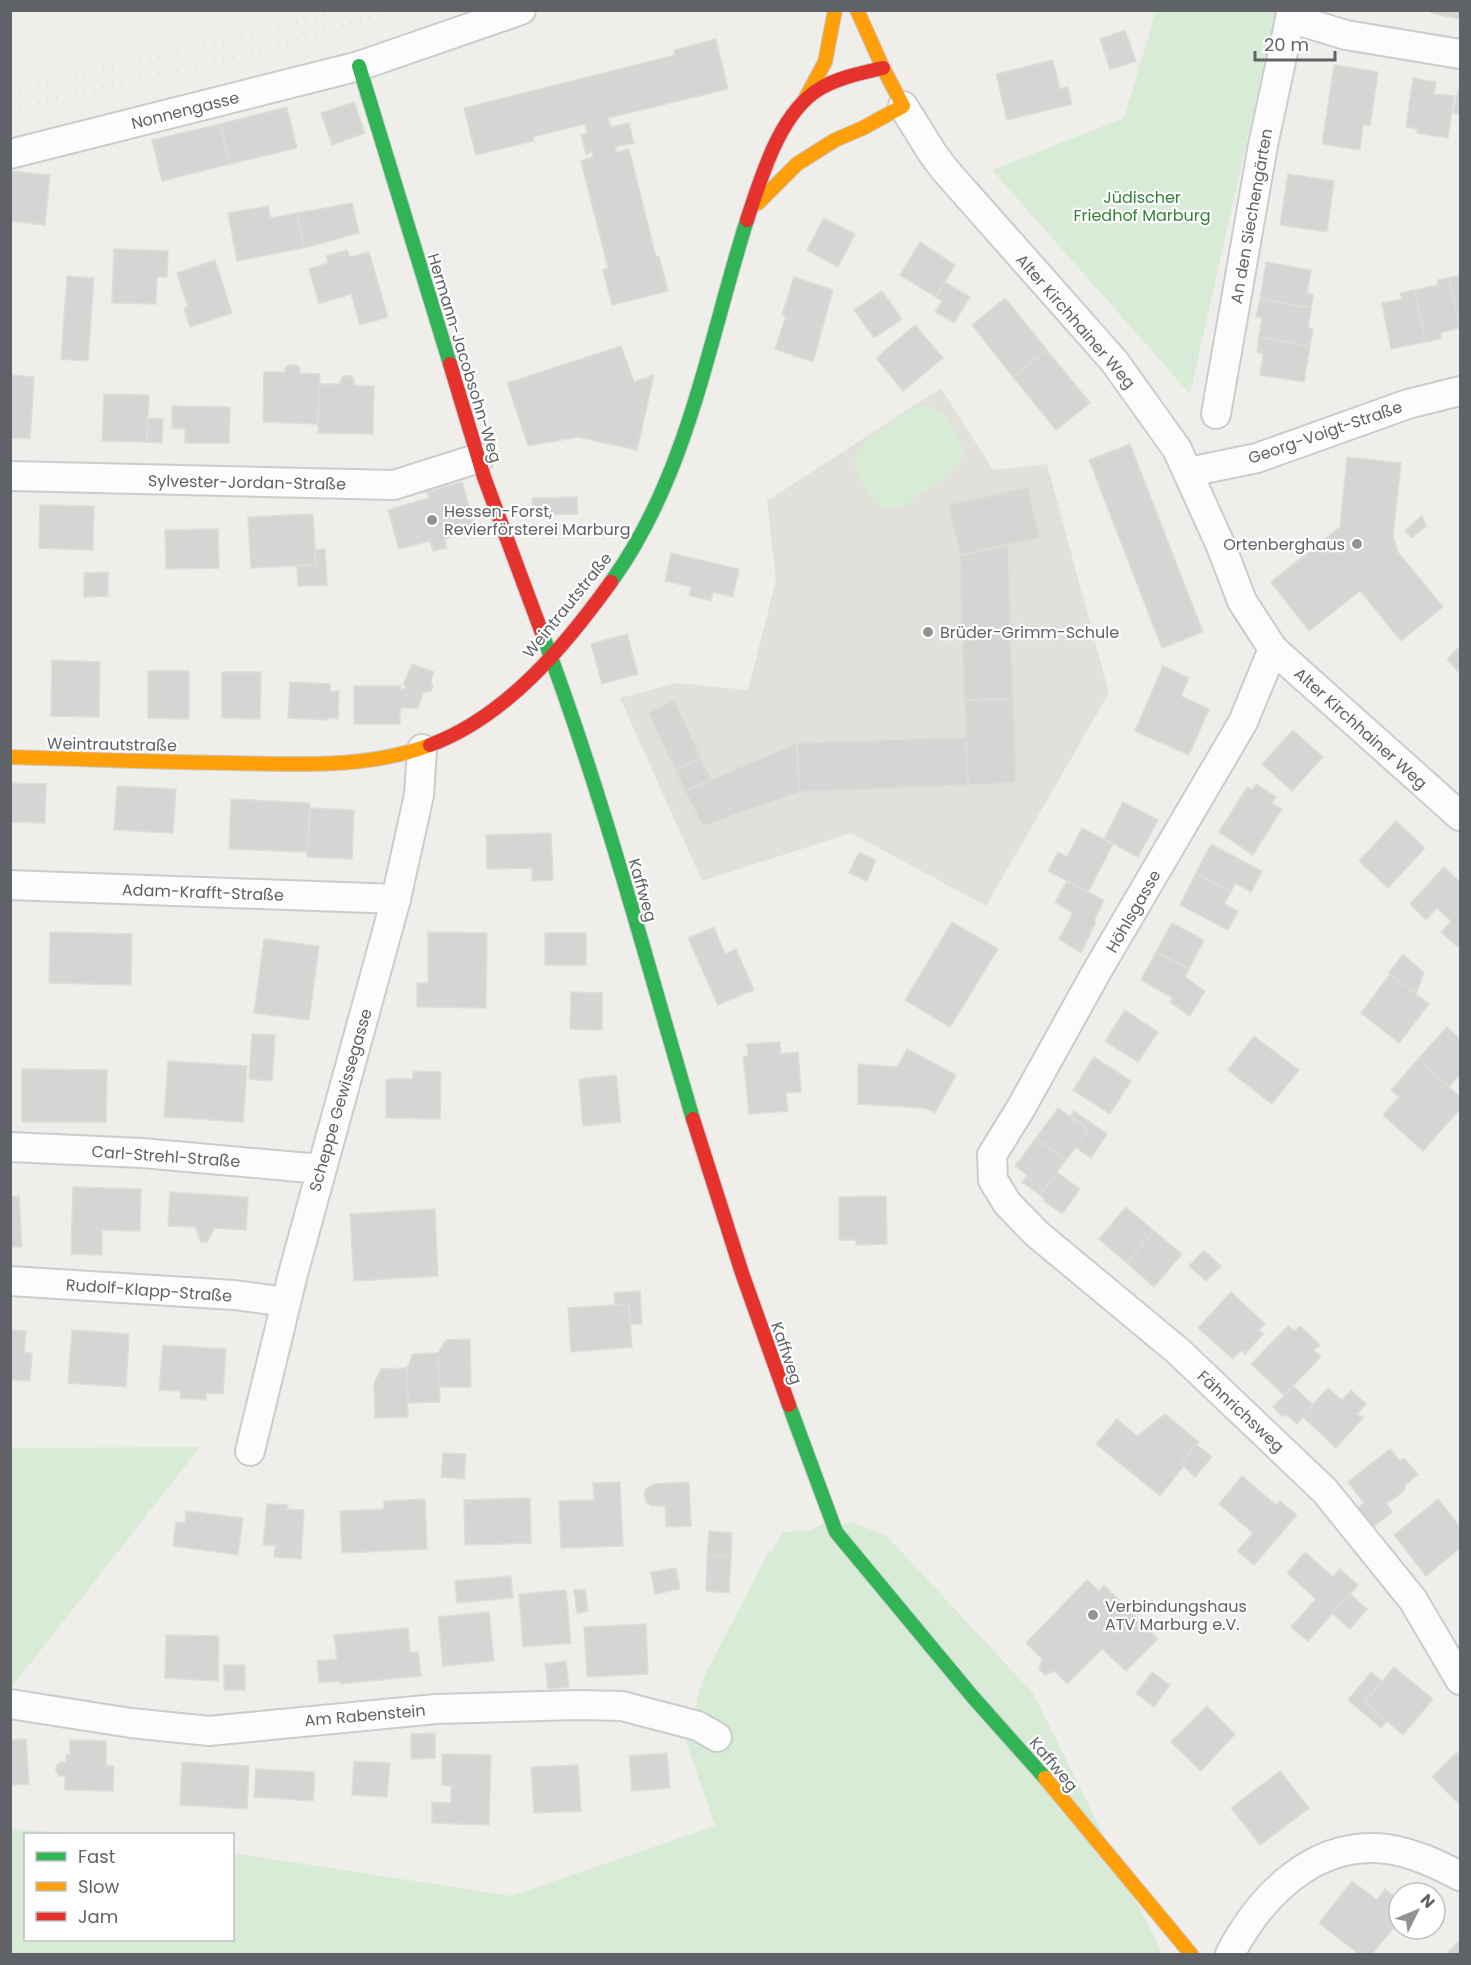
<svg xmlns="http://www.w3.org/2000/svg" width="1471" height="1965" viewBox="0 0 1471 1965" font-family="Poppins,sans-serif">
  <style>
    .education { fill: #e2e0da }
    .green { fill: #d8ebd6 }
    .building { fill: #d6d5d3; stroke: #deddd9; stroke-width: 1.5 }
    .lines { fill: none; stroke-linecap: round; stroke-linejoin: round }
    .street-casing { stroke: #cbcccc; stroke-width: 32 }
    .fast-casing { stroke: #cacacb; stroke-width: 16 }
    .slow-casing { stroke: #cacacb; stroke-width: 16 }
    .jam-casing { stroke: #cacacb; stroke-width: 16 }
    .street { stroke: #fdfcfc; stroke-width: 28 }
    .fast { stroke: #30b455; stroke-width: 14 }
    .slow { stroke: #ff9f0a; stroke-width: 14 }
    .jam { stroke: #e5322d; stroke-width: 14 }
    .rail { stroke: #e4e4e4; stroke-width: 4.5; stroke-dasharray: 1.5 8; stroke-linecap: butt }
    .poi-dot { fill: #919496; stroke: #fff; stroke-width: 2 }
    .labels { text-anchor: middle; stroke-width: 4.5; stroke-linejoin: round; paint-order: stroke }
    .street-label { font-size: 16px; fill: #5f6368; stroke: #fff }
    .park-label { font-size: 16px; fill: #348238; stroke: #fff }
    .poi-label { font-size: 16px; fill: #5f6368; stroke: #fff; text-anchor: start }
  </style>
  <rect width="100%" height="100%" fill="#efeeea"/>
  <path class="education" d="M941,388L993,470L1047,464L1109,693L986,906L851,833L702,881L620,698L677,683L748,690L776,580L767,501Z"/>
  <g class="green">
    <path d="M1156,11H1276L1190,394L992,170L1124,118Z"/>
    <path d="M920,406C926,406 932,406 937,410C950,418 967,445 961,461C956,471 911,503 899,507C892,509 884,508 878,503C868,494 850,468 855,455C861,440 905,411 920,406Z"/>
    <path d="M200,1447L11,1688V1448Z"/>
    <path d="M829,1520L841,1526L851,1522L886,1535L1033,1693L1161,1951L1158,1954H11L10,1829L86,1834H26V1940H232L233,1853L511,1896L715,1826L681,1726L691,1727L702,1681L769,1551L771,1552L783,1532L812,1530Z"/>
  </g>
  <g class="building">
    <path d="M1431,10H1460V19L1431,13Z"/>
    <path d="M1125,30L1136,61L1110,70L1100,39Z"/>
    <path d="M716,39L728,89L608,118L611,127L629,123L634,143L615,147L617,152L629,149L656,257L659,256L668,291L612,305L603,270L608,268L581,161L593,157L592,152L586,154L581,135L587,133L585,124L533,137L534,141L476,155L464,108L675,55L674,50Z"/>
    <path d="M1053,60L1060,89L1068,87L1072,104L1007,120L996,74Z"/>
    <path d="M1334,65L1378,72L1370,126L1363,125L1360,150L1322,144Z"/>
    <path d="M1413,78L1436,82L1434,94L1454,96L1448,138L1417,133V129L1406,127Z"/>
    <path d="M1459,86H1460V114L1453,113Z"/>
    <path d="M354,102L365,133L332,145L321,113Z"/>
    <path d="M287,107L297,148L230,164L220,124Z"/>
    <path d="M220,124L230,164L162,181L152,140Z"/>
    <path d="M11,171L50,175L45,225L10,221Z"/>
    <path d="M1288,174L1334,181L1327,232L1280,225Z"/>
    <path d="M352,203L359,233L304,248L297,213Z"/>
    <path d="M268,206L271,218L297,213L304,248L237,261L228,213Z"/>
    <path d="M824,218L855,234L838,267L807,250Z"/>
    <path d="M920,242L955,265L936,297L900,275Z"/>
    <path d="M114,249L168,251L167,277H157L156,304L112,303Z"/>
    <path d="M347,250L350,257L369,252L388,317L360,325L351,294L319,304L309,269L328,263L326,256Z"/>
    <path d="M215,260L232,313L190,327L184,308L188,307L177,273Z"/>
    <path d="M1266,262L1311,270L1307,293L1313,295L1311,308L1260,299Z"/>
    <path d="M1460,275V328L1449,278Z"/>
    <path d="M67,276L94,278L88,361L61,359Z"/>
    <path d="M794,277L833,290L813,362L775,349L786,316L782,315Z"/>
    <path d="M1449,278L1460,328L1440,333L1441,339L1426,342L1414,290L1438,285L1437,280Z"/>
    <path d="M945,282L970,297L954,323L935,312L942,301L936,297Z"/>
    <path d="M1414,290L1426,342L1391,349L1382,303L1402,299L1400,293Z"/>
    <path d="M882,291L902,319L874,338L854,310Z"/>
    <path d="M1005,298L1047,350L1013,377L972,325Z"/>
    <path d="M1260,299L1311,308L1308,328L1313,329L1310,346L1259,337L1262,318L1256,317Z"/>
    <path d="M915,325L943,358L903,391L876,358Z"/>
    <path d="M1259,337L1310,346L1304,382L1260,375L1263,354L1257,352Z"/>
    <path d="M621,346L634,382L654,375L637,450L578,437L528,446L507,383Z"/>
    <path d="M1047,350L1090,403L1056,430L1013,377Z"/>
    <path d="M289,365H297L300,368V373L320,374L318,424L263,422L264,372H285V368Z"/>
    <path d="M10,375L34,377L30,439L10,438Z"/>
    <path d="M343,376H351L354,380V385L374,386L373,434L318,433L319,384H339Z"/>
    <path d="M104,394L149,395L147,442L102,441Z"/>
    <path d="M172,406L230,407L229,443H185V429L172,428Z"/>
    <path d="M148,418L163,419L162,443L147,442Z"/>
    <path d="M1130,444L1203,632L1162,648L1089,460Z"/>
    <path d="M1347,457L1401,463L1393,535L1398,552L1443,607L1401,641L1360,591L1309,631L1271,582L1340,527Z"/>
    <path d="M462,482L476,531L445,539L447,548L433,551L430,541L399,549L388,510L429,498L427,492Z"/>
    <path d="M1028,487L1039,538L960,555L948,505Z"/>
    <path d="M577,497L578,514L533,515L532,498Z"/>
    <path d="M40,505L94,506L93,550L39,548Z"/>
    <path d="M313,514L316,565L251,568L248,517Z"/>
    <path d="M1422,515L1426,526L1412,538L1405,531Z"/>
    <path d="M218,529L219,568L166,569L165,530Z"/>
    <path d="M1008,545L1013,699L964,700L960,555Z"/>
    <path d="M325,549L327,585L298,586L297,566L316,565L315,550Z"/>
    <path d="M671,553L739,569L733,597L713,592L711,601L689,595L691,587L665,581Z"/>
    <path d="M108,572V596L84,597V573Z"/>
    <path d="M627,634L638,674L602,684L591,644Z"/>
    <path d="M1460,646V674L1447,659Z"/>
    <path d="M52,660L100,662L99,717L51,716Z"/>
    <path d="M412,664L434,672L431,681L433,686L431,691L423,693L418,708H400V724H354V686H400V689H405L406,686L403,685Z"/>
    <path d="M1163,666L1189,678L1181,696L1209,709L1189,755L1135,731Z"/>
    <path d="M148,671H189V719L148,718Z"/>
    <path d="M222,672H261L260,719L222,718Z"/>
    <path d="M290,682L330,684V691H339L338,719L329,718L328,720L288,718Z"/>
    <path d="M1013,699L1016,783L968,785L964,700Z"/>
    <path d="M674,700L701,758L675,770L648,713Z"/>
    <path d="M1293,730L1323,757L1292,791L1262,764Z"/>
    <path d="M966,737L968,785L799,792L797,743Z"/>
    <path d="M797,743L799,792L703,826L685,791Z"/>
    <path d="M701,758L711,779L685,791L675,770Z"/>
    <path d="M10,783L46,784L45,823L10,822Z"/>
    <path d="M1256,784L1276,797L1272,803L1282,809L1253,855L1219,832L1247,787L1252,790Z"/>
    <path d="M117,786L176,789L173,833L114,830Z"/>
    <path d="M231,799L310,803L308,852L229,849Z"/>
    <path d="M1123,802L1158,820L1138,857L1104,839Z"/>
    <path d="M310,808L354,810L352,859L307,857Z"/>
    <path d="M1396,821L1425,848L1388,888L1359,861Z"/>
    <path d="M1082,828L1113,844L1088,892L1048,871L1058,852L1067,857Z"/>
    <path d="M551,833L553,880L532,881V868L487,869L486,835Z"/>
    <path d="M1211,844L1262,871L1251,892L1235,883L1231,892L1196,873Z"/>
    <path d="M859,852L876,860L867,881L849,873Z"/>
    <path d="M1444,867L1460,882V945L1458,947L1441,932L1451,921L1437,908L1426,920L1410,904Z"/>
    <path d="M1196,873L1231,892L1224,904L1238,911L1228,930L1180,905Z"/>
    <path d="M1067,881L1104,900L1094,921L1096,922L1081,953L1059,939L1073,913L1055,902Z"/>
    <path d="M952,922L998,949L950,1027L905,1000Z"/>
    <path d="M1172,923L1204,940L1189,969L1156,952Z"/>
    <path d="M714,927L725,954L736,949L754,990L718,1005L688,938Z"/>
    <path d="M50,932L132,934L131,985L49,983Z"/>
    <path d="M428,932L487,933L486,1008L417,1007V983H428Z"/>
    <rect x="545" y="933" width="41" height="32"/>
    <path d="M264,939L319,946L309,1020L254,1013Z"/>
    <path d="M1156,952L1189,969L1185,977L1205,991L1190,1016L1170,1002L1173,998L1141,980Z"/>
    <path d="M1403,954L1424,973L1416,994L1389,973Z"/>
    <path d="M1390,974L1429,1004L1399,1043L1361,1013Z"/>
    <path d="M571,992L602,993V1030L570,1029Z"/>
    <path d="M1125,1010L1158,1032L1138,1062L1105,1041Z"/>
    <path d="M1447,1027L1460,1039V1074L1449,1087L1418,1059Z"/>
    <path d="M252,1034L275,1035L272,1081L249,1079Z"/>
    <path d="M1254,1036L1299,1070L1272,1104L1228,1070Z"/>
    <path d="M780,1042L781,1054L798,1052L801,1092L786,1093L788,1111L749,1114L743,1056H748L747,1044Z"/>
    <path d="M907,1049L956,1075L935,1113L925,1108L858,1104V1064L897,1067Z"/>
    <path d="M1094,1057L1131,1081L1110,1114L1073,1090Z"/>
    <path d="M1418,1059L1460,1097V1109L1423,1151L1383,1115L1399,1097L1391,1090Z"/>
    <path d="M168,1061L247,1066L243,1122L164,1117Z"/>
    <path d="M22,1069L107,1070L106,1122H22Z"/>
    <path d="M413,1071L441,1072L440,1119L386,1118V1079H413Z"/>
    <path d="M616,1075L621,1122L583,1126L579,1079Z"/>
    <path d="M1058,1108L1089,1130L1066,1160L1036,1138Z"/>
    <path d="M1074,1111L1107,1134L1091,1158L1075,1147L1089,1130L1071,1116Z"/>
    <path d="M1036,1138L1066,1160L1040,1195L1022,1182L1027,1175L1015,1166Z"/>
    <path d="M1057,1172L1080,1189L1062,1214L1044,1201L1045,1199L1040,1195Z"/>
    <path d="M73,1187L141,1189L140,1231L102,1230V1255L71,1254Z"/>
    <path d="M170,1192L248,1197L246,1230L215,1228L207,1242H201L195,1227L168,1226Z"/>
    <path d="M19,1196L22,1247H10V1197Z"/>
    <path d="M886,1196L887,1244L856,1245V1240H839V1197Z"/>
    <path d="M1126,1207L1154,1231L1127,1263L1099,1239Z"/>
    <path d="M435,1209L438,1276L354,1281L350,1214Z"/>
    <path d="M1154,1231L1182,1254L1154,1287L1127,1263Z"/>
    <path d="M1204,1250L1221,1266L1206,1281L1189,1266Z"/>
    <path d="M640,1291L642,1324H631L629,1304L615,1305L614,1293Z"/>
    <path d="M1231,1292L1265,1324L1259,1330L1263,1334L1245,1354L1242,1350L1233,1359L1198,1328Z"/>
    <path d="M629,1304L632,1347L571,1352L568,1308Z"/>
    <path d="M1288,1326L1294,1331L1300,1326L1320,1345L1314,1350L1321,1357L1284,1395L1251,1364Z"/>
    <path d="M10,1330L26,1331L24,1352L32,1353L30,1381L10,1380Z"/>
    <path d="M72,1330L129,1334L126,1387L68,1383Z"/>
    <path d="M470,1339L471,1387H439L438,1353L446,1340Z"/>
    <path d="M163,1345L226,1349L223,1394L206,1393V1400L180,1398L181,1391L159,1390Z"/>
    <path d="M438,1353L440,1402L408,1403L407,1368L413,1354Z"/>
    <path d="M407,1368L408,1417L375,1418L374,1383L381,1369Z"/>
    <path d="M1293,1386L1313,1405L1297,1424L1286,1414L1283,1417L1273,1407Z"/>
    <path d="M1328,1388L1342,1400L1351,1390L1366,1404L1357,1414L1363,1418L1336,1448L1302,1416Z"/>
    <path d="M1165,1414L1199,1442L1181,1464L1183,1467L1160,1496L1096,1444L1117,1419L1137,1436Z"/>
    <path d="M1196,1444L1212,1457L1195,1477L1181,1464Z"/>
    <path d="M1390,1449L1400,1461L1404,1458L1418,1475L1405,1485L1406,1488L1396,1498L1386,1503L1392,1512L1367,1532L1352,1513L1364,1503L1348,1482Z"/>
    <path d="M443,1453L466,1454L464,1479L441,1477Z"/>
    <path d="M1242,1476L1276,1505L1280,1501L1297,1515L1254,1565L1237,1551L1253,1533L1219,1504Z"/>
    <path d="M620,1482L623,1546L561,1548L559,1501L594,1500L593,1483Z"/>
    <path d="M689,1482L691,1526L666,1527L665,1506H652L646,1502L644,1495L646,1489L654,1484Z"/>
    <path d="M530,1498L531,1543L465,1545L464,1500Z"/>
    <path d="M425,1499L427,1549L342,1553L340,1511L384,1509V1501Z"/>
    <path d="M1438,1499L1460,1527V1548L1426,1576L1394,1535Z"/>
    <path d="M267,1504L288,1505L287,1509L304,1510L301,1559L274,1557L275,1545H263Z"/>
    <path d="M186,1511L243,1518L238,1555L173,1546L176,1522L185,1523Z"/>
    <path d="M709,1531L732,1533L731,1557L707,1555Z"/>
    <path d="M1305,1552L1333,1577L1340,1569L1358,1585L1308,1641L1291,1627L1316,1599L1287,1573Z"/>
    <path d="M707,1555L731,1557L729,1593L706,1591Z"/>
    <path d="M676,1568L680,1589L655,1594L651,1572Z"/>
    <path d="M511,1576L513,1598L457,1603L455,1581Z"/>
    <path d="M1087,1580L1099,1591L1104,1585L1158,1639L1126,1671L1102,1649L1067,1684L1055,1671L1045,1675L1039,1669L1042,1659L1026,1643Z"/>
    <path d="M585,1589L588,1611L577,1613L574,1590Z"/>
    <path d="M566,1590L571,1643L523,1647L519,1594Z"/>
    <path d="M1350,1594L1367,1609L1350,1629L1332,1613Z"/>
    <path d="M489,1612L494,1661L443,1666L438,1617Z"/>
    <path d="M646,1624L648,1674L587,1677L584,1627Z"/>
    <path d="M408,1628L410,1652H418L421,1676L340,1684V1681L319,1683L317,1661L337,1659L334,1635Z"/>
    <path d="M166,1635L219,1636L218,1681L165,1678Z"/>
    <path d="M566,1661L569,1687L548,1689L545,1664Z"/>
    <rect x="224" y="1665" width="21" height="25"/>
    <path d="M1394,1667L1433,1699L1403,1735L1365,1702Z"/>
    <path d="M1152,1672L1170,1685L1154,1707L1136,1693Z"/>
    <path d="M1371,1672L1382,1681L1365,1702L1387,1721L1381,1728L1348,1700Z"/>
    <path d="M1207,1706L1235,1734L1201,1771L1171,1742Z"/>
    <path d="M435,1733V1758L411,1759V1734Z"/>
    <path d="M26,1739L29,1784L10,1785V1740Z"/>
    <path d="M70,1740L106,1741V1766H114L113,1791L65,1790V1776H59L56,1771V1766L61,1762H66V1754L70,1755Z"/>
    <path d="M1457,1752L1460,1755V1805L1432,1777Z"/>
    <path d="M667,1753L670,1788L632,1791L629,1756Z"/>
    <path d="M442,1754L491,1755L489,1825L432,1823V1802L451,1803V1786L442,1785Z"/>
    <path d="M354,1761L390,1763L387,1797L352,1795Z"/>
    <path d="M182,1762L249,1766L247,1809L180,1805Z"/>
    <path d="M578,1765L581,1811L534,1813L531,1767Z"/>
    <path d="M256,1769L315,1772L313,1801L254,1797Z"/>
    <path d="M1280,1771L1309,1808L1260,1845L1231,1808Z"/>
    <path d="M1352,1881L1377,1900L1385,1889L1399,1900V1913L1397,1916L1399,1921L1372,1954H1359L1319,1923Z"/>
    <path d="M1460,1940V1954H1446Z"/>
  </g>
  <g class="lines">
    <g class="street-casing">
      <g id="street">
        <path d="M1290,18L1346,35L1460,54"/>
        <path d="M903,106L933,154L945,170L1114,361L1177,449L1221,546L1242,601L1273,649L1460,816"/>
        <path d="M10,154L359,66L521,10"/>
        <path d="M1216,414L1263,145L1292,10"/>
        <path d="M1189,472L1257,458L1408,404L1460,391"/>
        <path d="M10,476L394,485L479,458"/>
        <path d="M1273,649L1243,722L1097,971L1021,1108L992,1155L993,1180L1007,1203L1037,1234L1178,1351L1325,1491L1413,1600L1460,1680"/>
        <path d="M10,885L396,899"/>
        <path d="M10,1147L142,1153L321,1169"/>
        <path d="M10,1281L234,1295L286,1302"/>
        <path d="M250,1451L293,1274L396,899L419,795L422,749"/>
        <path d="M10,1704L131,1723L209,1731L436,1709L577,1705L622,1706L698,1726L717,1737"/>
        <path d="M1230,1954C1261,1895 1315,1840 1387,1849C1414,1853 1437,1864 1460,1876"/>
      </g>
    </g>
    <g class="fast-casing">
      <g id="fast">
        <path d="M359,66L450,364"/>
        <path d="M611,582C688,475 708,343 747,220"/>
        <path d="M542,633C602,792 645,956 693,1119"/>
        <path d="M789,1405L836,1532L972,1696L1045,1778"/>
      </g>
    </g>
    <g class="slow-casing">
      <g id="slow">
        <path d="M805,99L825,62L835,10"/>
        <path d="M758,203L797,164L835,140L863,128L903,106L883,68L857,10"/>
        <path d="M10,757C83,759 157,762 230,763C296,764 367,769 430,745"/>
        <path d="M1045,1778L1191,1954"/>
      </g>
    </g>
    <g class="jam-casing">
      <g id="jam">
        <path d="M747,220C761,178 780,111 821,88C840,77 862,73 883,68"/>
        <path d="M450,364L484,477L542,633"/>
        <path d="M430,745C506,717 565,646 611,582"/>
        <path d="M693,1119L742,1273L789,1405"/>
      </g>
    </g>
    <use href="#street" class="street"/>
    <use href="#fast" class="fast"/>
    <use href="#slow" class="slow"/>
    <use href="#jam" class="jam"/>
    <g class="rail">
      <path d="M10,91L249,36L339,10"/>
      <path d="M10,109L254,52L396,10"/>
    </g>
  </g>
  <g class="poi-dot">
    <circle cx="432" cy="520" r="6"/>
    <circle cx="1357" cy="544" r="6"/>
    <circle cx="928" cy="632" r="6"/>
    <circle cx="1093" cy="1615" r="6"/>
  </g>
  <g class="labels">
    <g class="street-label">
      <text transform="translate(185 110) rotate(-14)" y="6">Nonnengasse</text>
      <text transform="translate(1251 216) rotate(-80)" y="6">An den Siechengärten</text>
      <text transform="translate(1076 321) rotate(49)" y="6">Alter Kirchhainer Weg</text>
      <text transform="translate(465 358) rotate(73)" y="6">Hermann-Jacobsohn-Weg</text>
      <text transform="translate(1325 432) rotate(-19)" y="6">Georg-Voigt-Straße</text>
      <text transform="translate(247 482) rotate(1)" y="6">Sylvester-Jordan-Straße</text>
      <text transform="translate(567 605) rotate(-51)" y="6">Weintrautstraße</text>
      <text transform="translate(1361 728) rotate(42)" y="6">Alter Kirchhainer Weg</text>
      <text transform="translate(112 744) rotate(1)" y="6">Weintrautstraße</text>
      <text transform="translate(643 890) rotate(74)" y="6">Kaffweg</text>
      <text transform="translate(203 892) rotate(2)" y="6">Adam-Krafft-Straße</text>
      <text transform="translate(1133 911) rotate(-60)" y="6">Höhlsgasse</text>
      <text transform="translate(340 1100) rotate(-74)" y="6">Scheppe Gewissegasse</text>
      <text transform="translate(166 1156) rotate(4)" y="6">Carl-Strehl-Straße</text>
      <text transform="translate(149 1290) rotate(4)" y="6">Rudolf-Klapp-Straße</text>
      <text transform="translate(787 1353) rotate(71)" y="6">Kaffweg</text>
      <text transform="translate(1241 1411) rotate(43)" y="6">Fähnrichsweg</text>
      <text transform="translate(365 1715) rotate(-5)" y="6">Am Rabenstein</text>
      <text transform="translate(1054 1764) rotate(50)" y="6">Kaffweg</text>
    </g>
    <g class="park-label">
      <text x="1142" y="203">Jüdischer<tspan x="1142" dy="18">Friedhof Marburg</tspan></text>
    </g>
    <g class="poi-label">
      <text x="444" y="517">Hessen-Forst,<tspan x="444" dy="18">Revierförsterei Marburg</tspan></text>
      <text x="1345" y="550" text-anchor="end">Ortenberghaus</text>
      <text x="940" y="638">Brüder-Grimm-Schule</text>
      <text x="1105" y="1612">Verbindungshaus<tspan x="1105" dy="18">ATV Marburg e.V.</tspan></text>
    </g>
  </g>
  <rect width="1471" height="1965" fill="none" stroke="#5f6368" stroke-width="24"/>
  <rect x="24" y="1833" width="210" height="108" fill="#ffffff" stroke="#bfc1c3" stroke-width="1.5"/>
  <rect x="36" y="1852" width="30" height="9" fill="#30b455" stroke="#bfc1c3" stroke-width="1.5"/>
  <text x="78" y="1863" font-size="18" fill="#5f6368">Fast</text>
  <rect x="36" y="1882" width="30" height="9" fill="#ff9f0a" stroke="#bfc1c3" stroke-width="1.5"/>
  <text x="78" y="1893" font-size="18" fill="#5f6368">Slow</text>
  <rect x="36" y="1912" width="30" height="9" fill="#e5322d" stroke="#bfc1c3" stroke-width="1.5"/>
  <text x="78" y="1923" font-size="18" fill="#5f6368">Jam</text>
  <g transform="translate(1417 1911) rotate(47)"><circle r="28" fill="#ffffff" stroke="#bfc1c3" stroke-width="1.5"/>
  <path d="M0-4.5L10 22L0 15L-10 22Z" fill="#919496"/>
  <text y="-9" font-size="16" font-weight="bold" text-anchor="middle" fill="#5f6368">N</text>
  </g>
  <path d="M1255 51v9h80v-9" fill="none" stroke="#5f6368" stroke-width="3"/>
  <text x="1264" y="51" font-size="18" fill="#5f6368" stroke="#ffffff" stroke-width="4.5" paint-order="stroke">20 m</text>
</svg>
